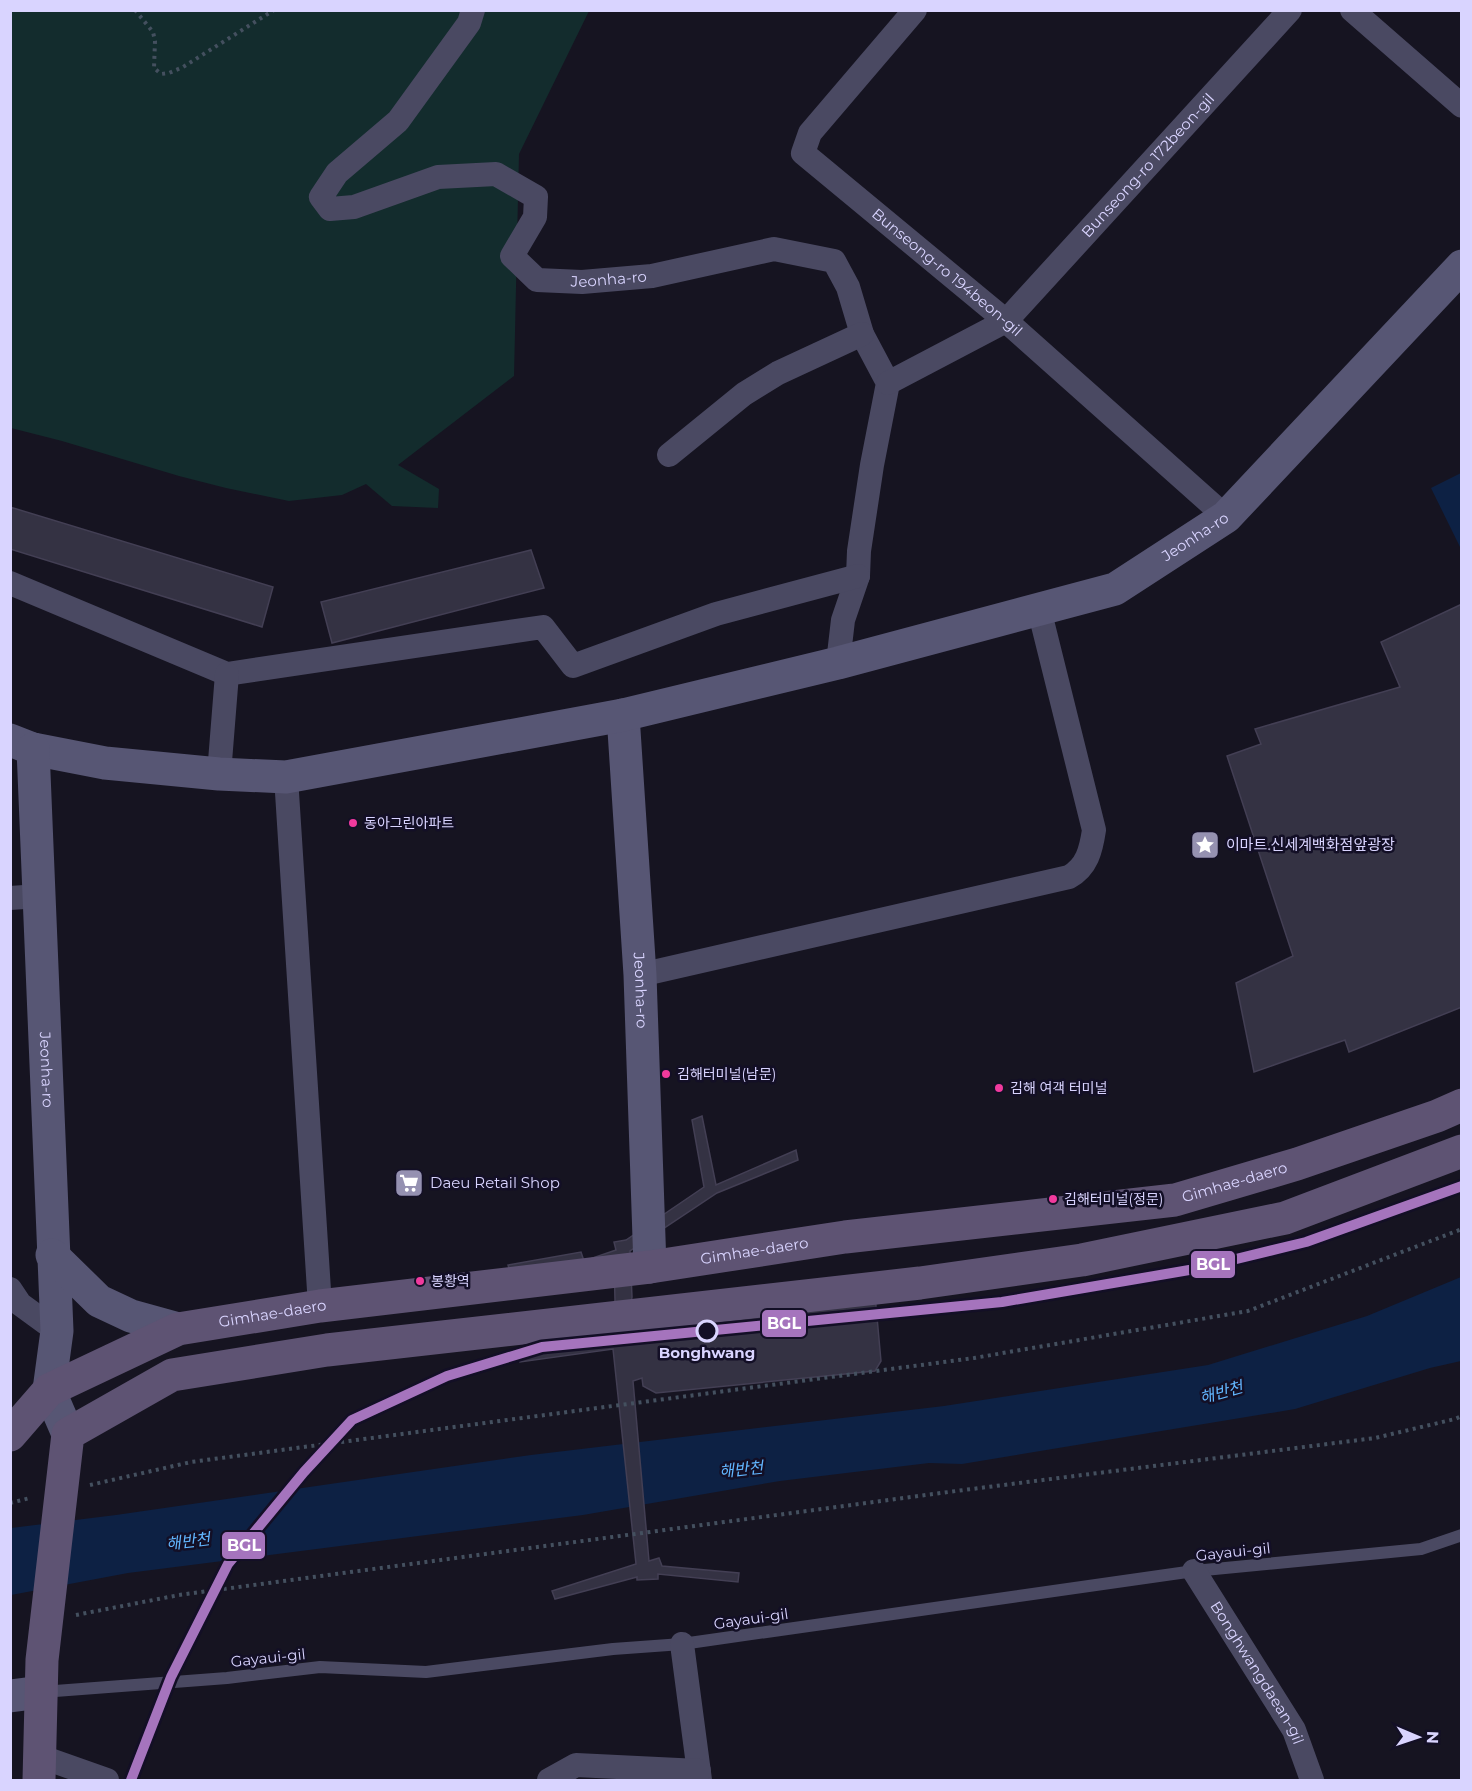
<svg xmlns="http://www.w3.org/2000/svg" width="1472" height="1791" viewBox="0 0 1472 1791" font-family="Montserrat,'Noto Sans KR',sans-serif">
  <style>
    .green { fill: #132c2d }
    .water { fill: #0d2144 }
    .building { fill: #343243; stroke: #433f54; stroke-width: 1.5 }
    .lines { fill: none; stroke-linecap: round; stroke-linejoin: round }
    .path { stroke: #44505f; stroke-width: 4; stroke-dasharray: 3 4.5; stroke-linecap: butt }
    .lane { stroke: #4a4962; stroke-width: 12 }
    .street { stroke: #4a4962; stroke-width: 24 }
    .secondary { stroke: #575674; stroke-width: 33 }
    .primary { stroke: #5e5373; stroke-width: 33 }
    .rail-1-casing { stroke: #130f26; stroke-width: 15 }
    .rail-1 { stroke: #a574bd; stroke-width: 10 }
    .bus-dot { fill: #f13a9d; stroke: #130f26; stroke-width: 2 }
    .stop-dot { fill: #130f26; stroke: #d9d4ff; stroke-width: 3 }
    .labels { text-anchor: middle; stroke-width: 5; stroke-linejoin: round; paint-order: stroke }
    .bus-label { font-size: 14px; fill: #d9d4ff; stroke: #130f26; text-anchor: start }
    .street-label { font-size: 15px; fill: #d9d4ff; stroke: #130f26 }
    .poi-label { font-size: 15px; fill: #d9d4ff; stroke: #130f26; text-anchor: start }
    .stop-label { font-size: 15px; font-weight: bold; fill: #d9d4ff; stroke: #130f26 }
    .water-label { font-size: 16px; font-style: italic; fill: #62b6ff; stroke: #130f26 }
    .line-badge { stroke: #130f26; stroke-width: 2 }
    .badge-label { font-size: 16px; text-anchor: middle; font-weight: bold; fill: #fff }
  </style>
  <rect width="100%" height="100%" fill="#161421"/>
  <path class="green" d="M10,11H589L519,154L514,376L398,465L439,489L438,508L392,506L366,484L342,495L289,501L226,488L179,476L62,441L11,428Z"/>
  <g class="water">
    <path d="M1461,473V549L1431,488Z"/>
    <path d="M1461,1277V1361L1430,1368L1295,1409L962,1464L929,1463L780,1481L583,1515L128,1573L11,1595V1528L116,1515L531,1455L944,1406L1208,1365L1367,1316Z"/>
  </g>
  <g class="building">
    <path d="M10,507L273,587L262,627L10,549Z"/>
    <path d="M531,550L544,588L332,643L321,602Z"/>
    <path d="M1462,604V1007L1349,1052L1345,1040L1254,1072L1236,983L1293,956L1227,756L1261,744L1255,729L1400,687L1381,642Z"/>
    <path d="M702,1116L716,1185L796,1150L798,1160L717,1193L630,1251L632,1297L628,1321L629,1342L639,1341L636,1320L875,1295L881,1361L875,1371L656,1393L643,1386L642,1378L633,1381L649,1561L659,1558L662,1566L739,1573L738,1582L658,1574V1579L637,1580V1577L555,1599L552,1591L636,1564L613,1349L520,1362L519,1354L613,1340L612,1320L615,1300L614,1262L511,1275L508,1265L581,1252L584,1261L616,1250L614,1242L626,1240L704,1187L692,1120Z"/>
  </g>
  <g class="lines">
    <g class="path">
      <path d="M135,10L153,32L155,41L154,68L161,74L169,73L183,67L274,10"/>
      <path d="M90,1485L191,1462L974,1358L1248,1311L1462,1229"/>
      <path d="M10,1503L30,1498"/>
      <path d="M76,1615L179,1595L956,1491L1375,1438L1455,1419L1462,1416"/>
    </g>
    <path class="lane" d="M42,1692L227,1678L320,1667L426,1672L613,1649L682,1644L1194,1571L1421,1549L1462,1535"/>
    <g class="street">
      <path id="s1" d="M473,10L469,23L398,121L337,173L321,197L330,209L354,207L438,177L496,174L536,197L535,217L512,256L537,280L582,282L652,276L774,249L834,261L848,287L862,334L888,383L872,465L859,551L858,576L843,620L838,663"/>
      <path id="s2" d="M915,10L810,133L803,153L1006,321L1226,517"/>
      <path d="M1352,10L1462,106"/>
      <path id="s3" d="M888,383L1006,321L1290,10"/>
      <path d="M669,455L744,394L778,373L862,334"/>
      <path d="M10,583L227,674L543,627L573,666L716,614L858,576"/>
      <path d="M219,774L227,674"/>
      <path d="M286,777L320,1306"/>
      <path d="M10,898L39,896"/>
      <path d="M640,975L1069,877C1087,867 1091,850 1094,830L1039,609"/>
      <path d="M10,1289L20,1304L57,1331"/>
      <path id="s4" d="M1194,1571L1294,1730L1312,1780"/>
      <path d="M682,1644L700,1780"/>
      <path d="M39,1756L107,1780"/>
      <path d="M549,1780L576,1765L699,1771"/>
    </g>
    <g class="secondary">
      <path id="s5" d="M623,715L640,975L650,1267"/>
      <path id="s6" d="M10,740L33,749L105,763L219,774L286,777L623,715L838,663L1115,589L1226,517L1462,266"/>
      <path id="s7" d="M33,749L57,1331L49,1390L68,1434"/>
      <path d="M52,1255L99,1301L131,1316L178,1329"/>
      <path d="M10,1696L41,1692"/>
    </g>
    <g class="primary">
      <path id="s8" d="M10,1435L49,1390L178,1329L320,1306L650,1267L845,1237L1175,1200L1297,1164L1437,1116L1462,1105"/>
      <path d="M39,1780L42,1660L68,1434L172,1375L327,1350L920,1283L1082,1260L1285,1218L1462,1151"/>
    </g>
    <g class="rail-1-casing">
      <path id="rail-1" d="M131,1780L171,1677L228,1564L304,1472L352,1420L447,1376L542,1347L1002,1302L1195,1269L1306,1242L1462,1186"/>
    </g>
    <use href="#rail-1" class="rail-1"/>
  </g>
  <defs>
    <g id="sight-square" transform="scale(1.5)"><rect x="-9" y="-9" width="18" height="18" rx="4" fill="#9591b1" stroke="#130f26"/><path d="M0-6L1.8-2.2L6-1.7L2.9 1.2L3.7 5.4L0 3.3L-3.7 5.4L-2.9 1.2L-6-1.7L-1.8-2.2Z" fill="#fff"/></g>
    <g id="supermarket-square" transform="scale(1.5)"><rect x="-9" y="-9" width="18" height="18" rx="4" fill="#9591b1" stroke="#130f26"/><path d="M-6-5.5h2.5l.6 2H6L4.5 2H-2.5L-4.4-4H-6ZM-1.5 3.2a1.3 1.3 0 1 0 .1 0ZM3 3.2a1.3 1.3 0 1 0 .1 0Z" fill="#fff"/></g>
  </defs>
  <g fill-rule="evenodd">
    <use href="#sight-square" x="1205" y="845"/>
    <use href="#supermarket-square" x="409" y="1183"/>
  </g>
  <g class="bus-dot">
    <circle cx="353" cy="823" r="5"/>
    <circle cx="666" cy="1074" r="5"/>
    <circle cx="999" cy="1088" r="5"/>
    <circle cx="1053" cy="1199" r="5"/>
    <circle cx="420" cy="1281" r="5"/>
  </g>
  <circle class="stop-dot" cx="707" cy="1331" r="10"/>
  <g class="labels">
    <g class="bus-label">
      <text x="364" y="828">동아그린아파트</text>
      <text x="677" y="1079">김해터미널(남문)</text>
      <text x="1010" y="1093">김해 여객 터미널</text>
      <text x="1064" y="1204">김해터미널(정문)</text>
      <text x="431" y="1286">봉황역</text>
    </g>
    <g class="street-label">
      <text dy="5" stroke="none"><textPath href="#s3" startOffset="344">Bunseong-ro 172beon-gil</textPath></text>
      <text dy="5" stroke="none"><textPath href="#s2" startOffset="370">Bunseong-ro 194beon-gil</textPath></text>
      <text dy="5" stroke="none"><textPath href="#s1" startOffset="648">Jeonha-ro</textPath></text>
      <text dy="5" stroke="none"><textPath href="#s6" startOffset="1226">Jeonha-ro</textPath></text>
      <text dy="5" stroke="none"><textPath href="#s5" startOffset="276">Jeonha-ro</textPath></text>
      <text dy="5" stroke="none"><textPath href="#s7" startOffset="321">Jeonha-ro</textPath></text>
      <text dy="5" stroke="none"><textPath href="#s8" startOffset="1270">Gimhae-daero</textPath></text>
      <text dy="5" stroke="none"><textPath href="#s8" startOffset="784">Gimhae-daero</textPath></text>
      <text dy="5" stroke="none"><textPath href="#s8" startOffset="298">Gimhae-daero</textPath></text>
      <text transform="translate(1233 1552) rotate(-6)" y="5">Gayaui-gil</text>
      <text transform="translate(751 1619) rotate(-8)" y="5">Gayaui-gil</text>
      <text transform="translate(268 1658) rotate(-6)" y="5">Gayaui-gil</text>
      <text dy="5" stroke="none"><textPath href="#s4" startOffset="120">Bonghwangdaean-gil</textPath></text>
    </g>
    <g class="poi-label">
      <text x="1226" y="850">이마트.신세계백화점앞광장</text>
      <text x="430" y="1188">Daeu Retail Shop</text>
    </g>
    <g class="stop-label">
      <text x="707" y="1358">Bonghwang</text>
    </g>
    <g class="water-label">
      <text transform="translate(1221 1392) rotate(-16)" y="6">해반천</text>
      <text transform="translate(741 1469) rotate(-6)" y="6">해반천</text>
      <text transform="translate(188 1541) rotate(-7)" y="6">해반천</text>
    </g>
  </g>
  <g class="line-badge">
    <rect x="1190" y="1250" width="46" height="29" rx="6" fill="#a574bd"/>
    <rect x="761" y="1309" width="46" height="29" rx="6" fill="#a574bd"/>
    <rect x="221" y="1531" width="45" height="29" rx="6" fill="#a574bd"/>
  </g>
  <g class="badge-label">
    <text x="1213" y="1270">BGL</text>
    <text x="784" y="1329">BGL</text>
    <text x="244" y="1551">BGL</text>
  </g>
  <rect width="1472" height="1791" fill="none" stroke="#d9d4ff" stroke-width="24"/>
  <g transform="translate(1418 1737) rotate(92)" stroke="#130f26" stroke-width="4.5" paint-order="stroke">
  <path d="M0-4.5L10 22L0 15L-10 22Z" fill="#d9d4ff"/>
  <text y="-9" font-size="16" font-weight="bold" text-anchor="middle" fill="#d9d4ff">N</text>
  </g>
</svg>
